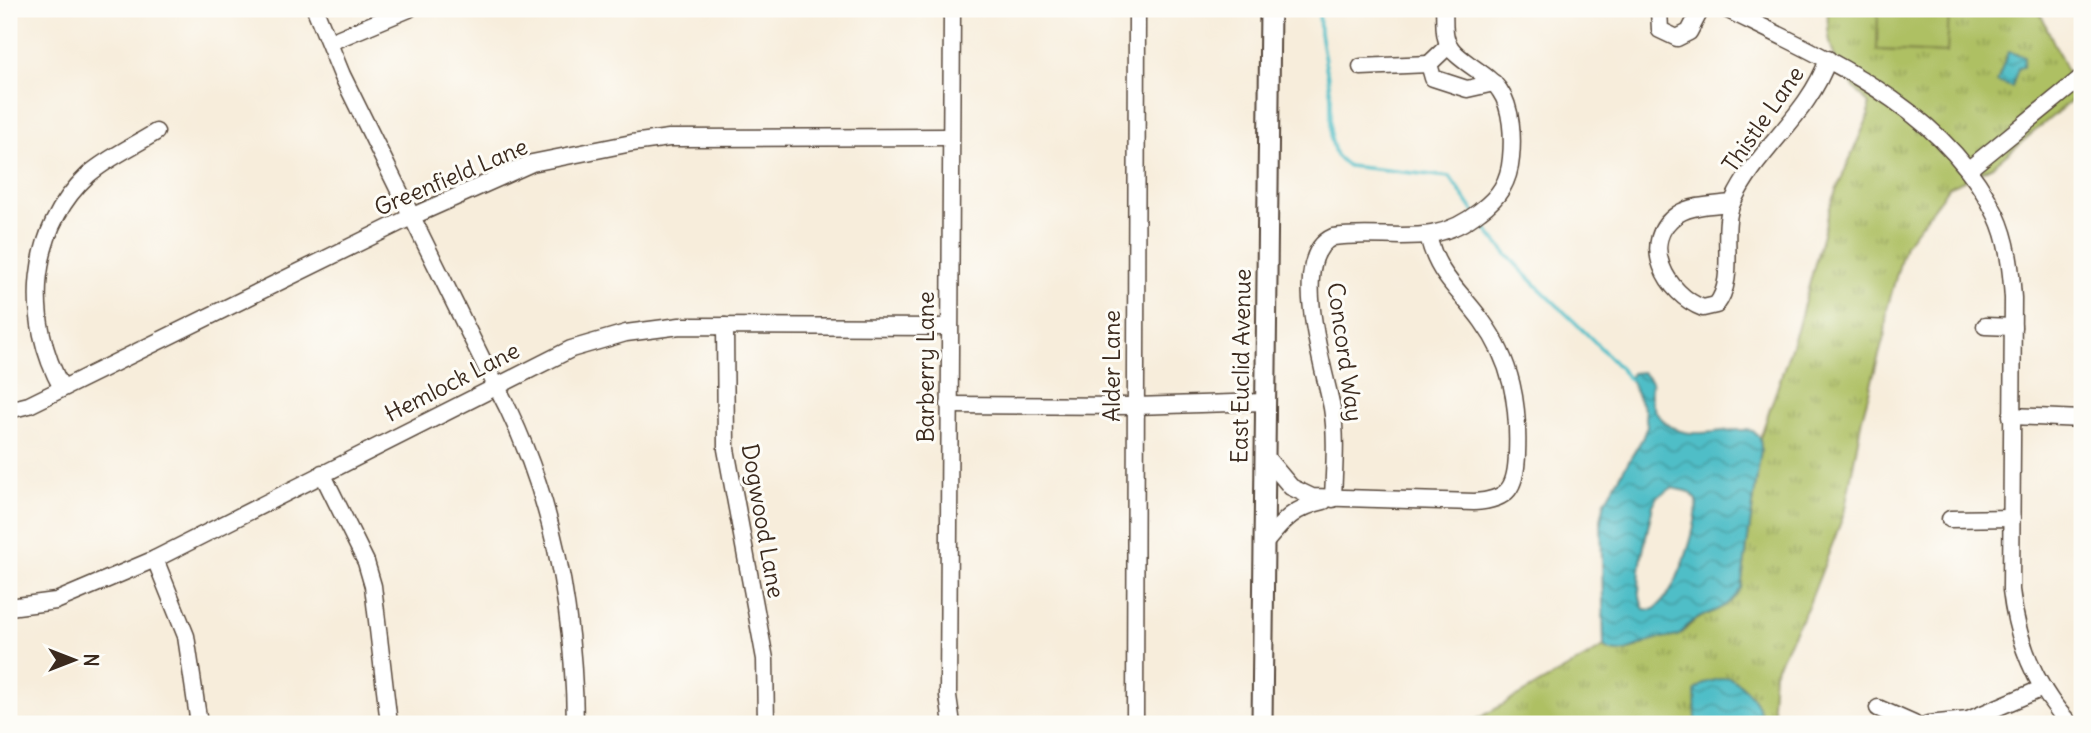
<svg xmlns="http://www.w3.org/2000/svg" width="2091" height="733" viewBox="0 0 2091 733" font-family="Delius,sans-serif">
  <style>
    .grass { fill: url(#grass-tufts); stroke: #747540; stroke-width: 2 }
    .pitch { fill: #aec063; stroke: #747540; stroke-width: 2 }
    .water { fill: url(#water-waves); stroke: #467472; stroke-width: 2; fill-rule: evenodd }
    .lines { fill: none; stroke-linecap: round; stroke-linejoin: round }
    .stream { stroke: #50bec7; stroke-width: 3.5 }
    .minor-casing { stroke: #57473a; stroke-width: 19 }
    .major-casing { stroke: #57473a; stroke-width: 23 }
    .minor { stroke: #fff; stroke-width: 16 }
    .major { stroke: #fff; stroke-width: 19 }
    .labels { text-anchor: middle; stroke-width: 6; stroke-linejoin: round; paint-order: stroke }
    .street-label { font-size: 23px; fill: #3b2a1e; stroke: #fdfcf7 }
  </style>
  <defs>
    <pattern id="grass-tufts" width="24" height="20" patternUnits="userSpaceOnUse" patternTransform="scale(1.75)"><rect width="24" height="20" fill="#aec063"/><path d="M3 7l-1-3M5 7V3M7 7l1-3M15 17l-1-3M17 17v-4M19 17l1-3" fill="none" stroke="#8f9c51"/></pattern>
    <pattern id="water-waves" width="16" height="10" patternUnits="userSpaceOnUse" patternTransform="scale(1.75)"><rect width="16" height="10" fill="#50bec7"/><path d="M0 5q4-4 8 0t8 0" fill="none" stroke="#449ba1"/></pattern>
  </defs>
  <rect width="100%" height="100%" fill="#fdfcf7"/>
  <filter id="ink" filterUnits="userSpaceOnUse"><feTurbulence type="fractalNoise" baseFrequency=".0143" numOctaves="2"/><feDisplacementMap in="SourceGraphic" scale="14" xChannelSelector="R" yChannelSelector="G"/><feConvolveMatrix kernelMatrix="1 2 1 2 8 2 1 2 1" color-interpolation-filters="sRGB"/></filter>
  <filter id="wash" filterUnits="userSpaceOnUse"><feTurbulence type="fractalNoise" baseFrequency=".00686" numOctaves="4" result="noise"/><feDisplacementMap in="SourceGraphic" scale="28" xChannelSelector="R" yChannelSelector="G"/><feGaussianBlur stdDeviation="1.57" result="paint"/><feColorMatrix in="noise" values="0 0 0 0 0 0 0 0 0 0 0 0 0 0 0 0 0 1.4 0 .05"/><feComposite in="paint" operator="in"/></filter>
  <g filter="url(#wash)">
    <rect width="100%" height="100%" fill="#f7eddb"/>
    <path class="grass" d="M1828,9H2035L2041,15L2078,95L1993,166L1949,187L1905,245L1887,309L1885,333L1862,418L1844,514L1809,604L1774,672L1772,704L1778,724H1469L1604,647L1607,650L1636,648L1657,638L1682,634C1694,613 1726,613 1741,588L1761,449L1760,438L1797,330L1832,200L1869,115V104C1840,73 1825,52 1828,9Z"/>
    <path class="pitch" d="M1878,9H1949L1947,53L1877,50Z"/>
    <g class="water">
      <path d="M2008,52L2024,56L2023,67L2018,68L2012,87L1997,82Z"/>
      <path d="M1642,372L1652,382C1649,396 1651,406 1660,417C1684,447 1722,425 1753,431L1760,438L1761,449L1741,588C1726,614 1707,609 1688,625C1683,629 1684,634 1677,636C1672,638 1666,637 1661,638C1644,641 1620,661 1604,647L1601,519L1605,501L1642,439L1647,426L1645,411L1629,378L1632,373ZM1672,488L1690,492L1697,500C1697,530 1678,593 1653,610L1644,609C1631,586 1648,531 1653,505L1658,496Z"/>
      <path d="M1728,677C1747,686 1760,704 1764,724H1696L1695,691L1704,683Z"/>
    </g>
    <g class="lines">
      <g class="stream">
        <path d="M1319,9L1320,33L1331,95V139L1336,156L1348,166L1450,177L1474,212"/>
        <path d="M1478,218C1520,279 1582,322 1629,379"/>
      </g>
    </g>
  </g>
  <g filter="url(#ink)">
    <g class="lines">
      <g class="minor-casing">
        <g id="minor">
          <path d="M315,9L342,75L486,367C549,476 574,599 575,724"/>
          <path d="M1659,9L1660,30L1677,38L1689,32L1701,9"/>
          <path d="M1726,9C1825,58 1945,108 1996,215C2008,240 2011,269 2013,298L2011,590C2017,640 2035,687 2070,724"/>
          <path d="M330,42L409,9"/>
          <path d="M1449,45L1429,64L1433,78L1467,89L1494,83"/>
          <path d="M1361,67L1429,64"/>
          <path d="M1969,169L2082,77"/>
          <path d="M1731,203C1715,205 1692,205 1678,214C1637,241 1667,295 1703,308L1716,305C1738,279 1719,230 1733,201C1757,149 1809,115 1828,59"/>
          <path d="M725,326L726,449L765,659L766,724"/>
          <path d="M1985,326L2013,327"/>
          <path d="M62,388C24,320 29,230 88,175C107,158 134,146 156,132"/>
          <path d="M949,405L1135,406L1265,402"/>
          <path d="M9,410L29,405L413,216L532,163L632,143L669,138L950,137"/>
          <path d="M2011,416L2082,419"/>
          <path d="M1264,455L1291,487L1312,497L1474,502C1509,500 1516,487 1517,454C1519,404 1512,362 1482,321C1459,289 1437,276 1428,235"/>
          <path d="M322,473L366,562L373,586L389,724"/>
          <path d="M1333,499C1334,469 1337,438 1332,408C1325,370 1287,257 1333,237C1389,229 1431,251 1480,211C1499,197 1509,182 1511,158C1513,138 1512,108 1500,91C1489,73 1452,59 1447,41C1443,31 1445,19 1444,9"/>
          <path d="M1950,519L2012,518"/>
          <path d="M1264,544C1284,520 1293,508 1324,501"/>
          <path d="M155,559L186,636L199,724"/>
          <path d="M9,607L56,601L155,559L571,349L626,333L680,326L948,327"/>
          <path d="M1878,708L1914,724"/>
          <path d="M952,724L948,696L952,9"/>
          <path d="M1135,724L1137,9"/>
          <path d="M1928,724L1968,720L2043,688"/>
        </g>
      </g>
      <g class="major-casing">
        <path id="major" d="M1262,724L1270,9"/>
      </g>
      <use href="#minor" class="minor"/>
      <use href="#major" class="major"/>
    </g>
  </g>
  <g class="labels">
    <g class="street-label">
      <text transform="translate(1763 119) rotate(-55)" y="8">Thistle Lane</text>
      <text transform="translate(451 177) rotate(-23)" y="8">Greenfield Lane</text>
      <text transform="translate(1345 352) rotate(82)" y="8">Concord Way</text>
      <text transform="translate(1112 366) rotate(-90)" y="8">Alder Lane</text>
      <text transform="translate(1241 366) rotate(-89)" y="8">East Euclid Avenue</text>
      <text transform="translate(926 367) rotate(-90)" y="8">Barberry Lane</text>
      <text transform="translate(452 382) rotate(-27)" y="8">Hemlock Lane</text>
      <text transform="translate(763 521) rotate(80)" y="8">Dogwood Lane</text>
    </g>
  </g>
  <rect width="2091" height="733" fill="none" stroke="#fdfcf7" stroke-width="35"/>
  <g transform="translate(74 660) rotate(90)" stroke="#fdfcf7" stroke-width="5" paint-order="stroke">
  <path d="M0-5L12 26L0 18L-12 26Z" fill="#3b2a1e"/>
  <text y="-10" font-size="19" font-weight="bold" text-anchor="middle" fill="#3b2a1e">N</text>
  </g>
</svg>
